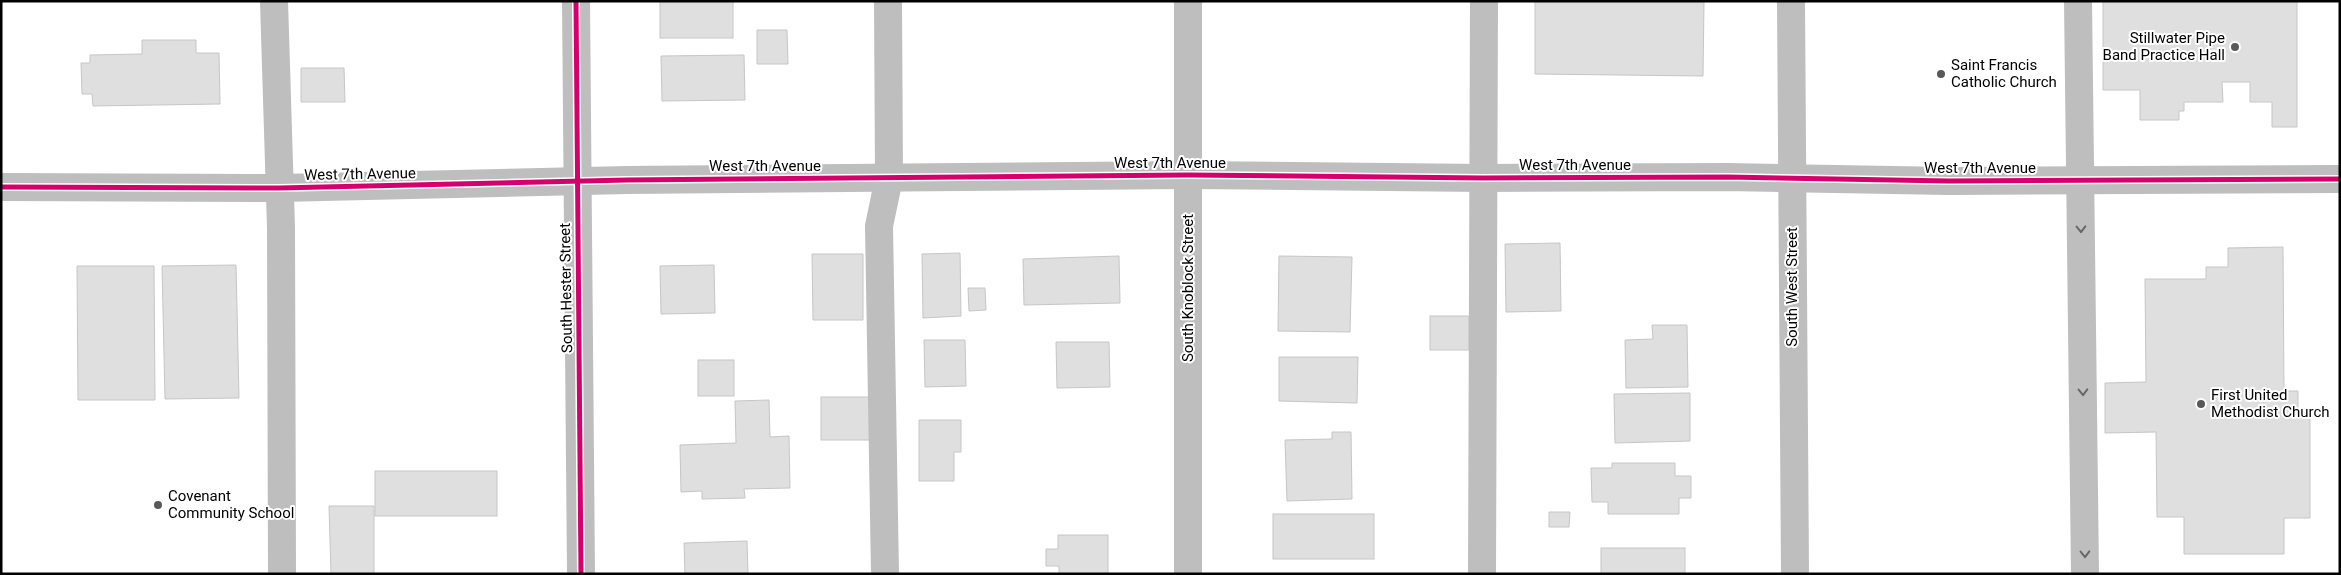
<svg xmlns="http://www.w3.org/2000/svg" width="2341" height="575" viewBox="0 0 2341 575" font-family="Roboto,sans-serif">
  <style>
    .building { fill: #dfdfdf; stroke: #c6c6c6 }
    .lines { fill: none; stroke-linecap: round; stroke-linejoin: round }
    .minor { stroke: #bebebe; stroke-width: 28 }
    .cycleway-casing { stroke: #fff; stroke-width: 8 }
    .cycleway { stroke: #d6006c; stroke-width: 5 }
    .oneway { stroke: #686868 }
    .poi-dot { fill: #595959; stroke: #fff; stroke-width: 2 }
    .labels { text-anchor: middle; stroke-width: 4; stroke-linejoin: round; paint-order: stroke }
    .poi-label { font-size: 15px; fill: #000; stroke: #fff; text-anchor: start }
    .street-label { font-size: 15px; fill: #000; stroke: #fff }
  </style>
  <rect width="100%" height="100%" fill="#fff"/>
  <g class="building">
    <rect x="660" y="1" width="73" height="37"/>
    <path d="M1535,1H1704L1703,76L1535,74Z"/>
    <path d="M2103,1H2297V127H2272V102H2250V82H2222L2223,102H2184V111H2179V120H2140V90H2103Z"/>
    <path d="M757,30H787L788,64H757Z"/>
    <path d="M142,40H196V53H219L220,104L93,106L92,94H82L81,63H90V55L142,54Z"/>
    <path d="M744,55L745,100L662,101L661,56Z"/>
    <path d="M301,68H344L345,102H301Z"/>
    <path d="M1560,243L1561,311L1506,312L1505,244Z"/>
    <path d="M2283,247L2284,391H2298V416H2310V518H2284V554H2184V517H2157L2156,432L2105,433V383L2146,382L2145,279H2206V267H2228V248Z"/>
    <path d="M960,253L961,316L923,318L922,254Z"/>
    <path d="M812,254H863V320H813Z"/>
    <path d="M1119,256L1120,303L1024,305L1023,259Z"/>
    <path d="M1279,256L1352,257L1350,332L1278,331Z"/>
    <path d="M236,265L239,398L165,399L162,266Z"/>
    <path d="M714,265L715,313L661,314L660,266Z"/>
    <path d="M77,266H154L155,400H78Z"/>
    <path d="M968,288H985L986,310L969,311Z"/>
    <rect x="1430" y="316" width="39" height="34"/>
    <path d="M1652,325H1687L1688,387L1626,388L1625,340L1653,339Z"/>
    <path d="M924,340H965L966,386L925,387Z"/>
    <path d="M1056,342H1109L1110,387L1057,388Z"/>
    <path d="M1279,357H1358L1357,403L1279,401Z"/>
    <rect x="698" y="360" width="36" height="36"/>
    <path d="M1690,393V441L1615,443L1614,394Z"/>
    <rect x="821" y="397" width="54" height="43"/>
    <path d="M769,400L770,437L789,436L790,488L744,489L745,498L702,499V491L681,492L680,445L736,443L735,401Z"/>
    <path d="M919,420H961V452H954V481H919Z"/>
    <path d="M1332,432H1351L1352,499L1287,501L1285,440L1332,439Z"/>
    <path d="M1612,463H1675V476H1691V498H1679V514H1608V502H1592L1591,468H1612Z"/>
    <rect x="375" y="471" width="122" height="45"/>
    <path d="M329,506H374V574H331Z"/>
    <path d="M1549,512H1570L1569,527H1549Z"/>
    <rect x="1273" y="514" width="101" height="45"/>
    <path d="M1058,535H1108V574H1059V566H1046V549H1058Z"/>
    <path d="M747,541L748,574H685L684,543Z"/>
    <rect x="1601" y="548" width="84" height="26"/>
  </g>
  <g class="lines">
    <g class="minor">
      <path d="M274,1L281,228L282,574"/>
      <path d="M576,1L581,574"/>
      <path d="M1188,1V574"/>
      <path d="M1791,1L1795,574"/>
      <path d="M2078,1L2085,574"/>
      <path d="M1,187L279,188L627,180L1188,175L1483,178L1727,177L1949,181L2340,179"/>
      <path d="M885,574L879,226L889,178L888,1"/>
      <path d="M1482,574L1484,1"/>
    </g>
    <g class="cycleway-casing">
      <g id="cycleway">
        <path d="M576,1L581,574"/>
        <path d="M1,187L279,188L627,180L1188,175L1483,178L1727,177L1949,181L2340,179"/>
      </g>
    </g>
    <use href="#cycleway" class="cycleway"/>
  </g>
  <defs><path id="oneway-chevron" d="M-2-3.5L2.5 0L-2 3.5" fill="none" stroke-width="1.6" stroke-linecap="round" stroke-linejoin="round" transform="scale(1.25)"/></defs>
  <g class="oneway">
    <use href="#oneway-chevron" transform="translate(2081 229) rotate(89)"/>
    <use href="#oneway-chevron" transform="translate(2083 392) rotate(89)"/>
    <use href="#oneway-chevron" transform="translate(2085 554) rotate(89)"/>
  </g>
  <g class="poi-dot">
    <circle cx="2235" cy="47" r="5"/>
    <circle cx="1941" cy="74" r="5"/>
    <circle cx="2201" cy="404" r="5"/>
    <circle cx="158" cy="505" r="5"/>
  </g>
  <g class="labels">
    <g class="poi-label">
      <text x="2225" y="43" text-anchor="end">Stillwater Pipe<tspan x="2225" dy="17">Band Practice Hall</tspan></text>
      <text x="1951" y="70">Saint Francis<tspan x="1951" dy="17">Catholic Church</tspan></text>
      <text x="2211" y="400">First United<tspan x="2211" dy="17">Methodist Church</tspan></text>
      <text x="168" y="501">Covenant<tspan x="168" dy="17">Community School</tspan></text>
    </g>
    <g class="street-label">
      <text x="1170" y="168">West 7th Avenue</text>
      <text x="1575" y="170">West 7th Avenue</text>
      <text x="765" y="171">West 7th Avenue</text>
      <text x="1980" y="173">West 7th Avenue</text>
      <text transform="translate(360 174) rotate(-1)" y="5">West 7th Avenue</text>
      <text transform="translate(1792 287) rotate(-90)" y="5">South West Street</text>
      <text transform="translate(566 288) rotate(-91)" y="5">South Hester Street</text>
      <text transform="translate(1188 288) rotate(-90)" y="5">South Knoblock Street</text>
    </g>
  </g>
  <rect width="2341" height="575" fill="none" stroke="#000000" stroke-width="5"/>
</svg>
